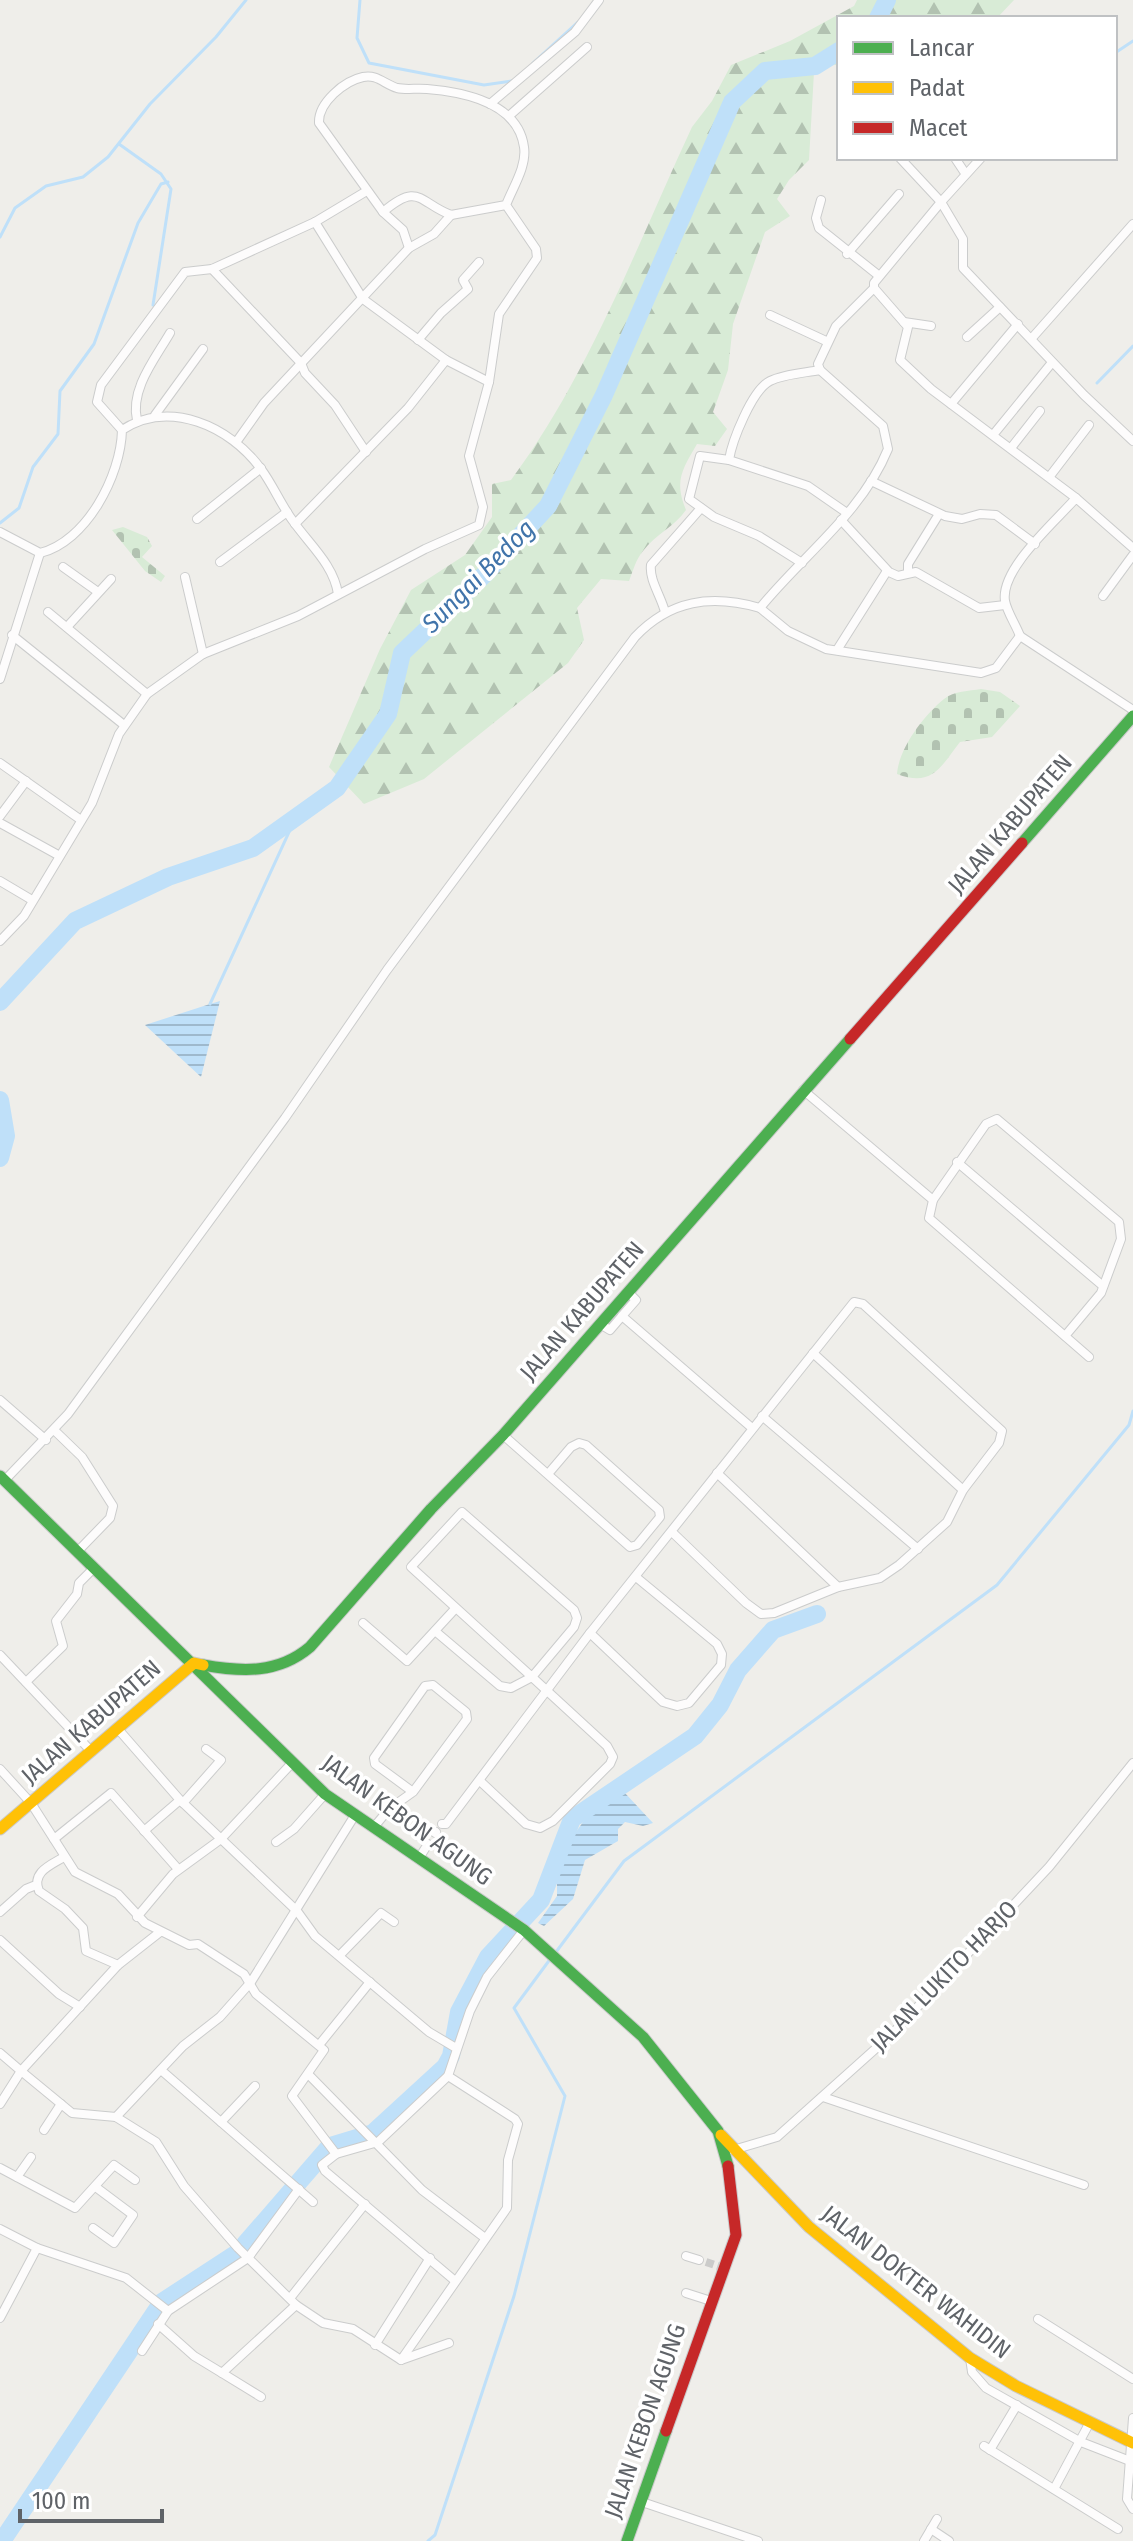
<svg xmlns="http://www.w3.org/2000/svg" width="1133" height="2541" viewBox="0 0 1133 2541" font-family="'Fira Sans Condensed',sans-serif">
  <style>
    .forest { fill: url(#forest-firs) }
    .cemetery { fill: url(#cemetery-stones) }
    .water { fill: url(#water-rules) }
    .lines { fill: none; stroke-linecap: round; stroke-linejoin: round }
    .stream { stroke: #bfe0f9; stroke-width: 3 }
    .river { stroke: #bfe0f9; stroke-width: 18 }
    .street-tunnel { stroke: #cbcbca; stroke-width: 8; stroke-dasharray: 8 4; stroke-linecap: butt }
    .street-casing { stroke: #cbcccc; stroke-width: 10 }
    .fast-casing { stroke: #cacacb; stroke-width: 13 }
    .slow-casing { stroke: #cacacb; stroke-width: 13 }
    .jam-casing { stroke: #cacacb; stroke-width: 13 }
    .street { stroke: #fdfcfc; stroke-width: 8 }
    .fast { stroke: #4caf50; stroke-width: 11 }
    .slow { stroke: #ffc107; stroke-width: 11 }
    .jam { stroke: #c62828; stroke-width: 11 }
    .labels { text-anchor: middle; stroke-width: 7; stroke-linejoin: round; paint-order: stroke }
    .street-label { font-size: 24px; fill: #5f6368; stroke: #fff }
    .water-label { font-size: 26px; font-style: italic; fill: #4174aa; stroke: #fff }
  </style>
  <defs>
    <pattern id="forest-firs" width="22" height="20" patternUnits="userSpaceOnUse" patternTransform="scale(2)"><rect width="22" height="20" fill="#d8ebd6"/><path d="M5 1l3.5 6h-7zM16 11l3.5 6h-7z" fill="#b2c2b1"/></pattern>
    <pattern id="cemetery-stones" width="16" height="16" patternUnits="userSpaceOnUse" patternTransform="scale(2)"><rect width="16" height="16" fill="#d8ebd6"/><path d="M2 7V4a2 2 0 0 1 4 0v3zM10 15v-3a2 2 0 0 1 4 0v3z" fill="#b2c2b1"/></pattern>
    <pattern id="water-rules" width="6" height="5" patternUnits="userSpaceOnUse" patternTransform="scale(2)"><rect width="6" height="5" fill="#bfe0f9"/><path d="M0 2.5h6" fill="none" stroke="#9eb9cd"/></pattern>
  </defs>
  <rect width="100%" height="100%" fill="#efeeea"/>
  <path class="forest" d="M857,0H1014L997,18H839V66L810,58L814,72L809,160L789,180L777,199L790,216L765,232L733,324L728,370L713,412L727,429L715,446L697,444C682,470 674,481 686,510C674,527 656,534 643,551C636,559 633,571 629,581L601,579L577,608L584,640L568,663L424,779L364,804L329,767L380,649L411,590L465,555L492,517V484L511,480C589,375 637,245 692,127L712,101L731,65L790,41L854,6Z"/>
  <g class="cemetery">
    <path d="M123,527L147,537L152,546L142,557L165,576L161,582L145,571L112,530Z"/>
    <path d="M981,689L1000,692L1020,706L992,737L960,742C940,768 932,787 897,774C899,748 924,715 944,699C954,691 969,691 981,689Z"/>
  </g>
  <g class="water">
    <path d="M220,1001L201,1077L145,1025L210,1004Z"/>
    <path d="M624,1792L653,1823L643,1826L625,1822L618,1829V1841L585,1860L573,1899L544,1926L538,1923L557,1896V1875L573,1836L591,1811Z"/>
  </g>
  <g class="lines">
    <g class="stream">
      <path d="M360,0L357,38L369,63L484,85L512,81"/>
      <path d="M1115,53L1133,41"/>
      <path d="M533,63L578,22"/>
      <path d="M119,144L161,174L171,189L153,305"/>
      <path d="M0,237L15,208L46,186L83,177L108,157L150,104L216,37L246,0"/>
      <path d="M1097,383L1133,346"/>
      <path d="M0,523L19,508L33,467L58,434L60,391L94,344L138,223L161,184L168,182"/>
      <path d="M210,1004L295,819"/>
      <path d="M556,1952L624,1861L997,1585L1129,1425L1133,1411"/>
      <path d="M428,2541L435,2535L514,2296L565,2096L514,2008L551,1958"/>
    </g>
    <g class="river">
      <path d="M878,18L887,0"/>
      <path d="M0,1002L75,921L168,877L253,848L337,788L388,714L402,653L486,573L548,506L604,395L732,102L765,71L815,66L839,51"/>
      <path d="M0,1100L6,1136L0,1158"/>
      <path d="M245,2244L330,2146L373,2133L445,2067L451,2056L459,2012L488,1957L541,1900L572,1819L695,1736L720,1705L738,1670L773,1630L817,1614"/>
      <path d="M2,2541L162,2302L234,2255"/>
    </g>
    <path class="street-tunnel" d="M706,2262L721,2267"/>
    <g class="street-casing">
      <g id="street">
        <path d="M490,104L575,32L599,0"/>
        <path d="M510,115L587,47"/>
        <path d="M900,158L941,202L874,283V288L908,327L900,360L931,389L1076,498"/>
        <path d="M955,158L965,173"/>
        <path d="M981,158L941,202L963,239V268L1084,395L1133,441"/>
        <path d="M821,200L816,218L819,228L878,275"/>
        <path d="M383,212L403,230L409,248"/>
        <path d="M315,222L363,299L446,360L489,382"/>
        <path d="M847,254L899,194"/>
        <path d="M212,269L301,363L305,373L335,405L366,452"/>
        <path d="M770,315L826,341"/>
        <path d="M904,322L931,326"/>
        <path d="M967,337L1000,307"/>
        <path d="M1032,338L1133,224"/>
        <path d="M418,340L441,313L468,289L463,280L479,262"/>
        <path d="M820,370C804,373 784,374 770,381C752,390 732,441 729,460L808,486L847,513"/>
        <path d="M951,404L1018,324"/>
        <path d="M155,415L203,349"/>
        <path d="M137,420C130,389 155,359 170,333"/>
        <path d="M122,430L97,402L101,385L185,272L212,269L315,222L365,192"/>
        <path d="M993,435L1050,365"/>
        <path d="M237,441L264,403L409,248L434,234L451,215"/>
        <path d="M1011,448L1040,411"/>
        <path d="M729,460L700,456L689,499L714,517L759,536L802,563"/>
        <path d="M1050,476L1089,425"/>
        <path d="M871,481L945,516L962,519L980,514L996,515L1035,544"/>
        <path d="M197,519L261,468"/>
        <path d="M841,520L889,572L898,576L916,572L979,608L1005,605"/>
        <path d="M295,524L408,408L446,360"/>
        <path d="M0,532L40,553C86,542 121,476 122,430C169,399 230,426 261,469C273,485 281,505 293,521C309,544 334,565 338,594"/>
        <path d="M220,562L287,512"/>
        <path d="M63,567L98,592"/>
        <path d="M908,572V564L939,514"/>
        <path d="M185,577L203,654"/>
        <path d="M1103,596L1133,555"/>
        <path d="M760,608L788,631L826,649L981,673L996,668L1020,636"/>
        <path d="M48,612L147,694"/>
        <path d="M665,612C661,596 649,580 651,565L701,508"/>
        <path d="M67,627L111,579"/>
        <path d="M12,635L124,725"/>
        <path d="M1020,636C1016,625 1007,612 1005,601C1000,569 1055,522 1076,498L1133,548"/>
        <path d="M1020,636L1133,710"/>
        <path d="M837,650L887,571"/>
        <path d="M0,679L40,553"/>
        <path d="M0,763L81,820"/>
        <path d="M0,816L26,781"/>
        <path d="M0,823L58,855"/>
        <path d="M0,881L32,900"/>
        <path d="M0,941L24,916L92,803L119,734L147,694L203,654L298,616L425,549L479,525L483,507L469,456L489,382L499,314L537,258L536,249L506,205C513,187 527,166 524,147C518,103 464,92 427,89C417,88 406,90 397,88C384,84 377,74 363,77C344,81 318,103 319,123L383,212C419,181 419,203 451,215L506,205"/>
        <path d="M803,1090L933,1200L929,1218L1089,1357"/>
        <path d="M957,1162L1103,1286"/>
        <path d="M933,1200L986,1124L997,1119L1119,1222L1121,1239L1101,1293L1065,1336"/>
        <path d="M622,1316L636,1300L628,1292"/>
        <path d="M600,1324L610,1330L622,1316L752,1428"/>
        <path d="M813,1353L963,1490"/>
        <path d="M0,1400L46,1440"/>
        <path d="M762,1416L918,1549"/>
        <path d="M54,1430L82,1457L113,1506L110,1518L77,1552"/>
        <path d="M503,1435L630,1547L637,1545L660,1517L659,1510L586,1445L579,1443L571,1447L548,1474"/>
        <path d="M717,1473L838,1587"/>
        <path d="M5,1480L68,1414L285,1118L387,970L635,637C670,600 711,594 760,608C802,556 862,513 888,449L883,426L820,370L818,364L836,326L874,288"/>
        <path d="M462,1512L574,1610L577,1618L574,1627L532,1677L411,1567Z"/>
        <path d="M363,1623L407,1661L454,1610"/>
        <path d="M435,1631L500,1686L511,1688L532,1677L607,1746L613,1757L610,1764L553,1821L540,1828L526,1824L480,1781"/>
        <path d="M590,1633L663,1702L677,1706L689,1703L721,1665L722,1654L717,1644L636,1577"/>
        <path d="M0,1655L91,1751"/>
        <path d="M26,1682L63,1646L56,1621L77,1594L79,1583L94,1568"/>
        <path d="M118,1729L180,1800L297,1911L315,1936L429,2032L456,2048"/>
        <path d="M0,1769L31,1803L75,1872L118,1894L145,1923L189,1945L198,1944L244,1974L256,1994L324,2050L292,2096L336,2154"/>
        <path d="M183,1803L221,1760L206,1749"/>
        <path d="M442,1824H446L590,1633L854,1302L863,1304L1002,1431L999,1443L963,1490L947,1522L899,1565L880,1578L838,1587L774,1613L761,1614L746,1603L672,1532"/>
        <path d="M374,1827L389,1809L413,1792L467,1719L466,1712L433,1685L425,1686L374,1758L375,1764L413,1792"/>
        <path d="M144,1831L180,1800"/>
        <path d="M435,1833L436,1832"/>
        <path d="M54,1839L111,1793L178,1869"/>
        <path d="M276,1842L294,1829L325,1794"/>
        <path d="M64,1857C51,1865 31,1872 39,1891L65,1909L83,1928L86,1951L118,1965"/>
        <path d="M419,1858L428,1844"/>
        <path d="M0,1912L26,1889L36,1885"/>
        <path d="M137,1917L173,1874L221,1839L292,1763"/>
        <path d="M0,1940L59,1994L80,2007"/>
        <path d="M340,1955L381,1913L394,1922"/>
        <path d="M319,2045L370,1982"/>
        <path d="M0,2053L21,2071L0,2104"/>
        <path d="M161,2070L313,2202"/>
        <path d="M308,2074L422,2190L485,2238"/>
        <path d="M823,2097L1084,2185"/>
        <path d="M116,2117L183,2046L220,2017L251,1982L355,1815"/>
        <path d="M221,2122L255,2086"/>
        <path d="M44,2130L61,2104"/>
        <path d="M733,2150L777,2137L892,2034L1049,1867L1133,1763"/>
        <path d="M0,2168L75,2208L114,2165L135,2180"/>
        <path d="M17,2177L31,2157"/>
        <path d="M93,2228L114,2243L133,2215L97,2188"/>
        <path d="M0,2229L37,2248L126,2278L168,2311"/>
        <path d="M686,2256L699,2260"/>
        <path d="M454,2280L325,2171L322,2165L336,2154L378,2142L448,2076L470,2011L487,1977L524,1930"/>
        <path d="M686,2293L711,2301"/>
        <path d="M291,2297L365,2204"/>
        <path d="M296,2305L323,2323L353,2329L401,2360L449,2343"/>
        <path d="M0,2318L37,2248"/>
        <path d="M1038,2319L1133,2379"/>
        <path d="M158,2324L194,2356L222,2373L296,2305L238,2248L184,2186L156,2142L116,2117L72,2113L21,2071L118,1965L160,1932"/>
        <path d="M375,2345L430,2258"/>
        <path d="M142,2351L168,2311L248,2258L299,2189"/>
        <path d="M970,2358L972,2372L986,2388L1081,2442L1130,2461"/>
        <path d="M401,2360L507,2208L508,2160L518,2124L515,2119L448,2076"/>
        <path d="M222,2373L261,2397"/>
        <path d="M1133,2418L1127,2499L1133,2509"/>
        <path d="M984,2446L1118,2529"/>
        <path d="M990,2450L1017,2405"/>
        <path d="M1054,2489L1090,2422"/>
        <path d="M642,2502L758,2541"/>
        <path d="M931,2529L949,2541"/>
        <path d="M924,2541L937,2519"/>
      </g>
    </g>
    <g class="fast-casing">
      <g id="fast">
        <path d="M1022,843L1133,716"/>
        <path d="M0,1476L325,1794L524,1930L643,2037L718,2131L728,2166"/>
        <path d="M203,1665C242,1672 278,1674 310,1647L431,1509L503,1435L850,1039"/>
        <path d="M627,2541L666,2431"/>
      </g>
    </g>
    <g class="slow-casing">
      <g id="slow">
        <path d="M0,1829L194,1663L203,1665"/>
        <path d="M721,2135L809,2227L970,2358L1016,2386L1133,2443"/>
      </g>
    </g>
    <g class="jam-casing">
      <g id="jam">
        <path d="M850,1039L1022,843"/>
        <path d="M666,2431L736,2235L728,2166"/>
      </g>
    </g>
    <use href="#street" class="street"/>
    <use href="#fast" class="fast"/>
    <use href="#slow" class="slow"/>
    <use href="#jam" class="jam"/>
  </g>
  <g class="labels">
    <g class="street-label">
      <text transform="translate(1010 824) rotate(-49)" y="8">JALAN KABUPATEN</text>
      <text transform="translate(582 1311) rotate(-49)" y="8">JALAN KABUPATEN</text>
      <text transform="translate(91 1722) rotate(-41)" y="8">JALAN KABUPATEN</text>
      <text transform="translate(407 1820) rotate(36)" y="8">JALAN KEBON AGUNG</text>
      <text transform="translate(944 1976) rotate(-46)" y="8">JALAN LUKITO HARJO</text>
      <text transform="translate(916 2282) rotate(38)" y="8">JALAN DOKTER WAHIDIN</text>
      <text transform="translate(645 2421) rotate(-71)" y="8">JALAN KEBON AGUNG</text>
    </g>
    <g class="water-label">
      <text transform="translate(478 576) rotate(-45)" y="9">Sungai Bedog</text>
    </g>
  </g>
  <rect x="837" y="16" width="280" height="144" fill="#ffffff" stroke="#bfc1c3" stroke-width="2"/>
  <rect x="853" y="42" width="40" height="12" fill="#4caf50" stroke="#bfc1c3" stroke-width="2"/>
  <text x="909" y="56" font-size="24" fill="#5f6368">Lancar</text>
  <rect x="853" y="82" width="40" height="12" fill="#ffc107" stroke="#bfc1c3" stroke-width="2"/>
  <text x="909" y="96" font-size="24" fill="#5f6368">Padat</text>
  <rect x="853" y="122" width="40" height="12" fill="#c62828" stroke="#bfc1c3" stroke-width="2"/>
  <text x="909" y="136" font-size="24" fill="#5f6368">Macet</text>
  <path d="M20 2509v12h142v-12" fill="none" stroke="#5f6368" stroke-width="4"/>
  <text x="32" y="2509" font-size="24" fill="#5f6368" stroke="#ffffff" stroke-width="6" paint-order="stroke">100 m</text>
</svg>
